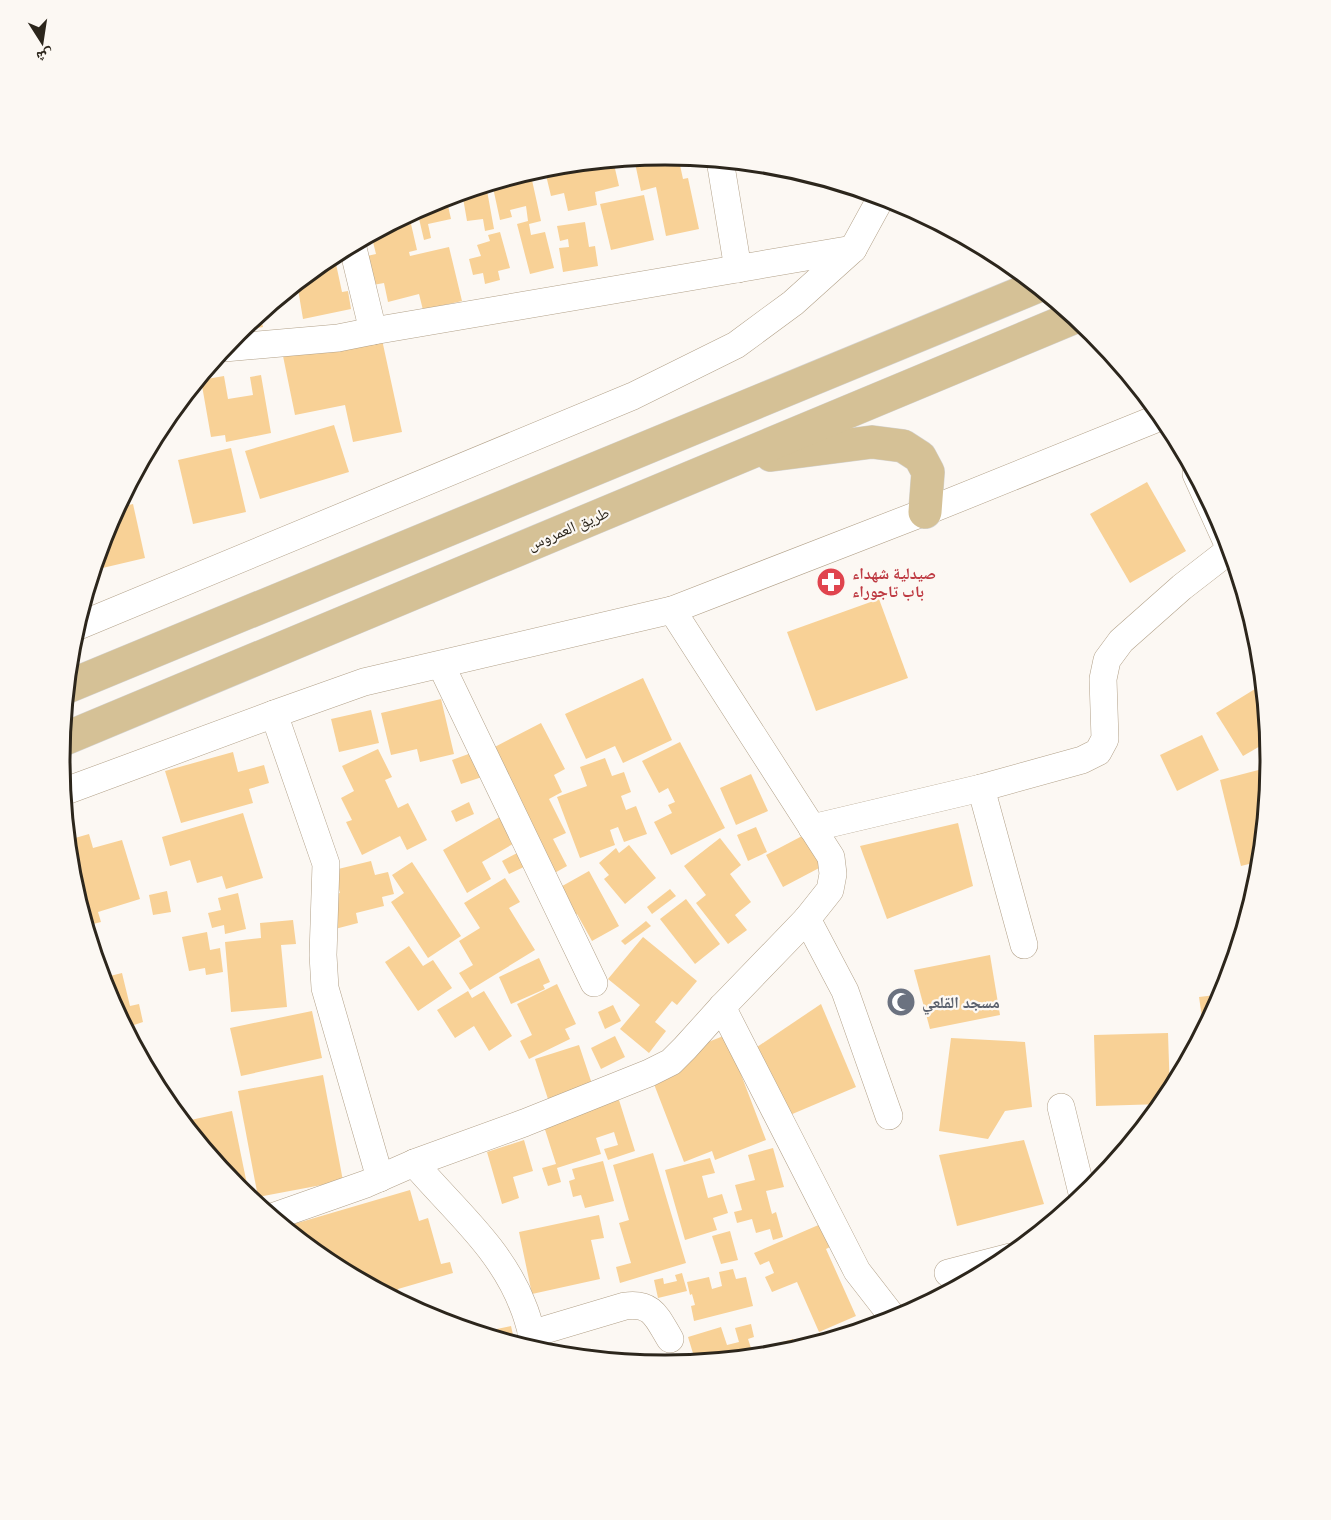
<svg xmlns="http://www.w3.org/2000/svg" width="1331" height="1520" viewBox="0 0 1331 1520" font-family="'Golos Text','Noto Naskh Arabic',sans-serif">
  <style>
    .building { fill: #f8d196 }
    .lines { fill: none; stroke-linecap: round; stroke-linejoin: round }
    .minor-casing { stroke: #b2a189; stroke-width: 28 }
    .primary-casing { stroke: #d5d4d2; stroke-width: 34 }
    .minor { stroke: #fff; stroke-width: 27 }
    .primary { stroke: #d5c196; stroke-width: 33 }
    .labels { text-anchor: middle; stroke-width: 4.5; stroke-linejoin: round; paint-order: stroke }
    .street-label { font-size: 16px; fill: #2c261c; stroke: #fcf8f3 }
    .health-label { font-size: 16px; font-weight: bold; fill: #be3a42; stroke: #fcf8f3; text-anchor: start }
    .worship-label { font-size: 16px; font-weight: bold; fill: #5b616d; stroke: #fcf8f3; text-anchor: start }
    .rim { fill: none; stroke: #2c261c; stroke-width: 3 }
  </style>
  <rect width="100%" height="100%" fill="#fcf8f3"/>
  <g class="building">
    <path d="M666,155L678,156L683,179L688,178L699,229L666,236L656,187L641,191L635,163L644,161L643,157Z"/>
    <path d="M613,160L619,186L595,192L597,205L568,211L564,193L551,196L544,167Z"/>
    <path d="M530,171L541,221L529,224L531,235L545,232L554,268L530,274L517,224L528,221L526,206L510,210L512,217L500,220L492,183Z"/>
    <path d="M486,185L494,229L485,231L483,219L467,221L462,192Z"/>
    <path d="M644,195L654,240L611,250L600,204Z"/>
    <path d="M446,197L451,219L428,224L431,238L424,240L417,210L434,200Z"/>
    <path d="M585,222L589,247L595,246L598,266L563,272L559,248L569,247L568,239L560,241L557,226Z"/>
    <path d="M393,223L394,229L411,224L417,250L409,252L410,256L449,247L462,301L423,310L419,294L388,302L384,283L373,285L367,256L376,254L371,234Z"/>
    <path d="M500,232L510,268L498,271L500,280L485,284L483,273L473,275L469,259L481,256L477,245L490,241L488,235Z"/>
    <path d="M336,264L342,292L348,291L351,309L303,319L297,283L315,268Z"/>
    <path d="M270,305L272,312L260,315L263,327L237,332Z"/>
    <path d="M381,335L402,432L353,442L345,405L295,415L283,356Z"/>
    <path d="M261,375L271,433L226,442L225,435L211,437L201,380L224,376L228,399L253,395L250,377Z"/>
    <path d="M334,425L349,472L260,499L245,451Z"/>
    <path d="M231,448L246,512L193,524L178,460Z"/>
    <path d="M1147,482L1186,551L1130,583L1090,514Z"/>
    <path d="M133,504L145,558L94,570L106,528L117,508Z"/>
    <path d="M879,599L908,678L816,711L787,632Z"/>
    <path d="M643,678L672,740L623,763L615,746L586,759L565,714Z"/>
    <path d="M1255,689L1266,706L1269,741L1243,756L1216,713Z"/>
    <path d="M441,699L454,754L420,762L417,749L391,755L381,713Z"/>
    <path d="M371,710L379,743L339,752L331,719Z"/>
    <path d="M541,723L565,769L554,775L562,792L549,799L566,833L553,839L567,866L551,875L487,751Z"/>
    <path d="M1202,735L1219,770L1177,791L1160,755Z"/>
    <path d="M680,742L725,828L671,855L654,822L672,813L668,805L675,802L668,788L659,793L642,761Z"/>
    <path d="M378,749L392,777L385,780L398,808L408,803L427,840L407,850L400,836L362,855L346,822L352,820L341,798L354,791L342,766Z"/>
    <path d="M233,752L238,772L264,765L269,783L249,789L253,803L181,823L165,771Z"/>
    <path d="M474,752L482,777L461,784L452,760Z"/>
    <path d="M605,758L612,776L624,772L631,792L621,796L626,810L636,806L647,834L624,842L618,827L610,830L615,845L580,858L557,797L587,786L580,767Z"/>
    <path d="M1270,767L1261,861L1241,866L1220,780Z"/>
    <path d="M751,774L768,811L736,825L720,788Z"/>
    <path d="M469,802L474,814L456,822L451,811Z"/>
    <path d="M243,813L263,878L226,889L222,876L197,883L190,860L170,866L162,837Z"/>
    <path d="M503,815L518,841L482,862L491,879L467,893L443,850Z"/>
    <path d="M958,823L973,886L887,919L860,846Z"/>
    <path d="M756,827L767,852L748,861L737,835Z"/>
    <path d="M89,834L93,848L122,840L140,899L98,912L101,922L93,924L97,939L91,941L72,878L68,840Z"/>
    <path d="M804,835L821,867L783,887L766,855Z"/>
    <path d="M720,838L741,865L730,874L751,902L735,915L747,930L728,944L696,903L706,895L684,866Z"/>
    <path d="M629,845L656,878L625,904L604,879L609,875L599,863L616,848L619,853Z"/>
    <path d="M521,851L528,865L509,874L502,861Z"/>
    <path d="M371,861L375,875L388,872L394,894L382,897L384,906L356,913L358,923L335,929L328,896L340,893L334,870Z"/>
    <path d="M412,862L461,936L428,958L391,902L404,893L392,875Z"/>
    <path d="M589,871L619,926L592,941L577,914L572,917L557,889Z"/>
    <path d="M505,878L520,902L509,908L535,950L470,990L459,973L473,965L459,941L480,928L464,903Z"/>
    <path d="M670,889L676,896L652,914L647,907Z"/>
    <path d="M167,891L171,912L153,915L149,895Z"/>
    <path d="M238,893L246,929L225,934L224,925L212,928L208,913L221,910L218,898Z"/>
    <path d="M686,899L720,944L695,964L660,919Z"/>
    <path d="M293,920L296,944L281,945L287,1007L231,1012L225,942L261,938L260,923Z"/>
    <path d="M646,921L651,926L625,945L621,941Z"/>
    <path d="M207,932L210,950L220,948L223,972L206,975L205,968L189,971L182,937Z"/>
    <path d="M643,937L697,981L677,1005L672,1001L655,1022L666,1031L649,1053L620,1029L640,1005L608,979Z"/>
    <path d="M409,946L423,966L433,960L452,988L418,1011L385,962Z"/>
    <path d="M990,955L1000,1015L930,1029L914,970Z"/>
    <path d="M539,958L550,982L543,985L545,989L511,1004L499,977Z"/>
    <path d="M122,973L130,1006L139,1004L143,1022L134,1025L139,1044L135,1045L106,991L102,978Z"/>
    <path d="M557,984L576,1024L565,1029L570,1039L529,1059L520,1041L532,1035L517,1004Z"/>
    <path d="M468,991L472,998L484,991L512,1036L489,1051L474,1026L455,1038L437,1010Z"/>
    <path d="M1224,994L1208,1023L1204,1031L1199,997Z"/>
    <path d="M821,1004L856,1087L790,1115L754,1049Z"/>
    <path d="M613,1005L621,1021L605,1029L598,1012Z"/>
    <path d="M312,1011L322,1058L241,1076L230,1028Z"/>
    <path d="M1168,1033L1170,1094L1163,1104L1096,1106L1094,1035Z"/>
    <path d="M726,1035L766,1140L715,1160L712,1151L684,1162L647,1066Z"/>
    <path d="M615,1036L625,1057L601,1069L591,1048Z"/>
    <path d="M951,1038L1025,1042L1032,1107L1005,1111L988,1139L939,1131Z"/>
    <path d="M579,1045L592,1084L548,1099L535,1059Z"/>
    <path d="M323,1075L343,1181L258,1197L238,1091Z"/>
    <path d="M619,1100L635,1151L608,1160L604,1149L618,1145L614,1132L596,1138L601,1154L557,1168L561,1182L548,1186L542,1168L556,1164L541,1117L606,1104Z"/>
    <path d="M232,1111L250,1199L237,1188L188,1128L186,1121Z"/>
    <path d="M524,1140L533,1171L513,1177L519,1198L502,1204L487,1152Z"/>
    <path d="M1024,1140L1044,1204L957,1226L939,1155Z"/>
    <path d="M773,1148L784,1187L766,1191L772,1214L776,1212L783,1237L773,1240L770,1229L756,1233L752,1219L737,1223L734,1212L742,1210L735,1185L755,1180L748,1155Z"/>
    <path d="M653,1153L686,1263L620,1283L616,1267L631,1263L619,1223L629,1220L613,1165Z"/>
    <path d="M710,1158L715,1173L702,1176L708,1198L722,1194L728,1213L713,1218L717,1230L685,1240L665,1170Z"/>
    <path d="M603,1161L614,1201L585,1208L581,1195L573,1197L569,1181L575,1179L572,1169Z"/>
    <path d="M410,1190L419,1221L428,1218L441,1264L450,1262L453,1273L398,1289L402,1302L329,1263L297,1237L294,1224Z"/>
    <path d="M599,1215L604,1238L591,1240L600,1279L532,1294L519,1232Z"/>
    <path d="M823,1223L834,1245L826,1249L856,1316L819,1332L797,1282L772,1292L765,1277L774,1273L769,1261L760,1265L754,1253Z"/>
    <path d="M730,1231L738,1260L721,1264L712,1236Z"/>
    <path d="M733,1269L736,1279L746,1277L753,1306L694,1321L691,1306L695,1305L692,1294L690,1295L687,1282L709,1277L712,1289L722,1286L719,1272Z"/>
    <path d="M682,1273L687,1291L658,1298L654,1280L663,1278L664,1284L677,1281L675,1275Z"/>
    <path d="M751,1324L754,1337L748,1339L754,1357L696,1363L688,1337L721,1327L727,1345L739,1342L735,1328Z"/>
    <path d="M511,1326L515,1344L478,1333Z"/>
    <path d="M849,1326L852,1333L810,1346L809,1343L827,1337L826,1333Z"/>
    <path d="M793,1339L796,1350L775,1355L772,1345Z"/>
  </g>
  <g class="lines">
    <g class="minor-casing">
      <g id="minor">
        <path d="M720,160L738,269"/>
        <path d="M352,244L373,331"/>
        <path d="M224,348L338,338L373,331L853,249"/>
        <path d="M1196,474L1230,549"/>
        <path d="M76,627L633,396L736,345L793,303L853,249L882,196"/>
        <path d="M441,665L594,983"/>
        <path d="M274,714L326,864L323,955L325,988L380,1178"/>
        <path d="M981,788L1082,760L1098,752L1105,739L1103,679L1107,660L1121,641L1182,587L1231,549"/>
        <path d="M63,792L274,714L364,682L672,610L925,512L1163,416"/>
        <path d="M812,828L981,788L1024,945"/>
        <path d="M807,919L845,991L889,1116"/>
        <path d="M722,1007L857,1271L895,1320"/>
        <path d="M1061,1107L1083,1197"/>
        <path d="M414,1163C453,1209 501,1248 523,1306C529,1320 532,1336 536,1350"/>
        <path d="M272,1217L366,1184L414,1163L524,1123L649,1073L671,1062L685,1048L722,1007L807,919L830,890L833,874L831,857L672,610"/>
        <path d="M948,1273L1010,1257"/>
        <path d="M531,1334L625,1306C653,1302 657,1318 670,1339"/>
      </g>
    </g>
    <g class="primary-casing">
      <g id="primary">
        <path d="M771,455L872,442L903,446L920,457L928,472L925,512"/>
        <path d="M67,687L1038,286"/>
        <path d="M62,740L1075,317"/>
      </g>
    </g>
    <use href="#minor" class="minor"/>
    <use href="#primary" class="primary"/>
  </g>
  <defs>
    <g id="pharmacy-disc" transform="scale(1.5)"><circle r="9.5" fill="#e0444e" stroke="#fcf8f3"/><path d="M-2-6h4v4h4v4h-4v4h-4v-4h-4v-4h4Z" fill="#fff"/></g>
    <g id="mosque-disc" transform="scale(1.5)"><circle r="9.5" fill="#6b7280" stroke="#fcf8f3"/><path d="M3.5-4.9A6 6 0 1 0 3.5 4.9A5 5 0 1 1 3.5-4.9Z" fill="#fff"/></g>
  </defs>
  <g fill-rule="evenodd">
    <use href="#pharmacy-disc" x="831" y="582"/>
    <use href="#mosque-disc" x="901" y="1002"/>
  </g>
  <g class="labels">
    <g class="street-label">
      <text transform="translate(568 528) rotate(-23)" y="6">طريق العمروس</text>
    </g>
    <g class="health-label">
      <text x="852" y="579">صيدلية شهداء<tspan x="852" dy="18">باب تاجوراء</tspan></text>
    </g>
    <g class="worship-label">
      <text x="922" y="1008">مسجد القلعي</text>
    </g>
  </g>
  <path d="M0 0H1331V1520H0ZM70 760a595 595 0 1 1 1190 0a595 595 0 1 1-1190 0Z" fill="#fcf8f3" fill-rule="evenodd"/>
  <path class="rim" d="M70 760a595 595 0 1 1 1190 0a595 595 0 1 1-1190 0Z"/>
  <g transform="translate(42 42) rotate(168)" stroke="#fcf8f3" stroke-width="4.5" paint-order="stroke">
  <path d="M0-4.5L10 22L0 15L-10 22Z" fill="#2c261c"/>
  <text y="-9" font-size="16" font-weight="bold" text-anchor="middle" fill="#2c261c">ش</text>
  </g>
</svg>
